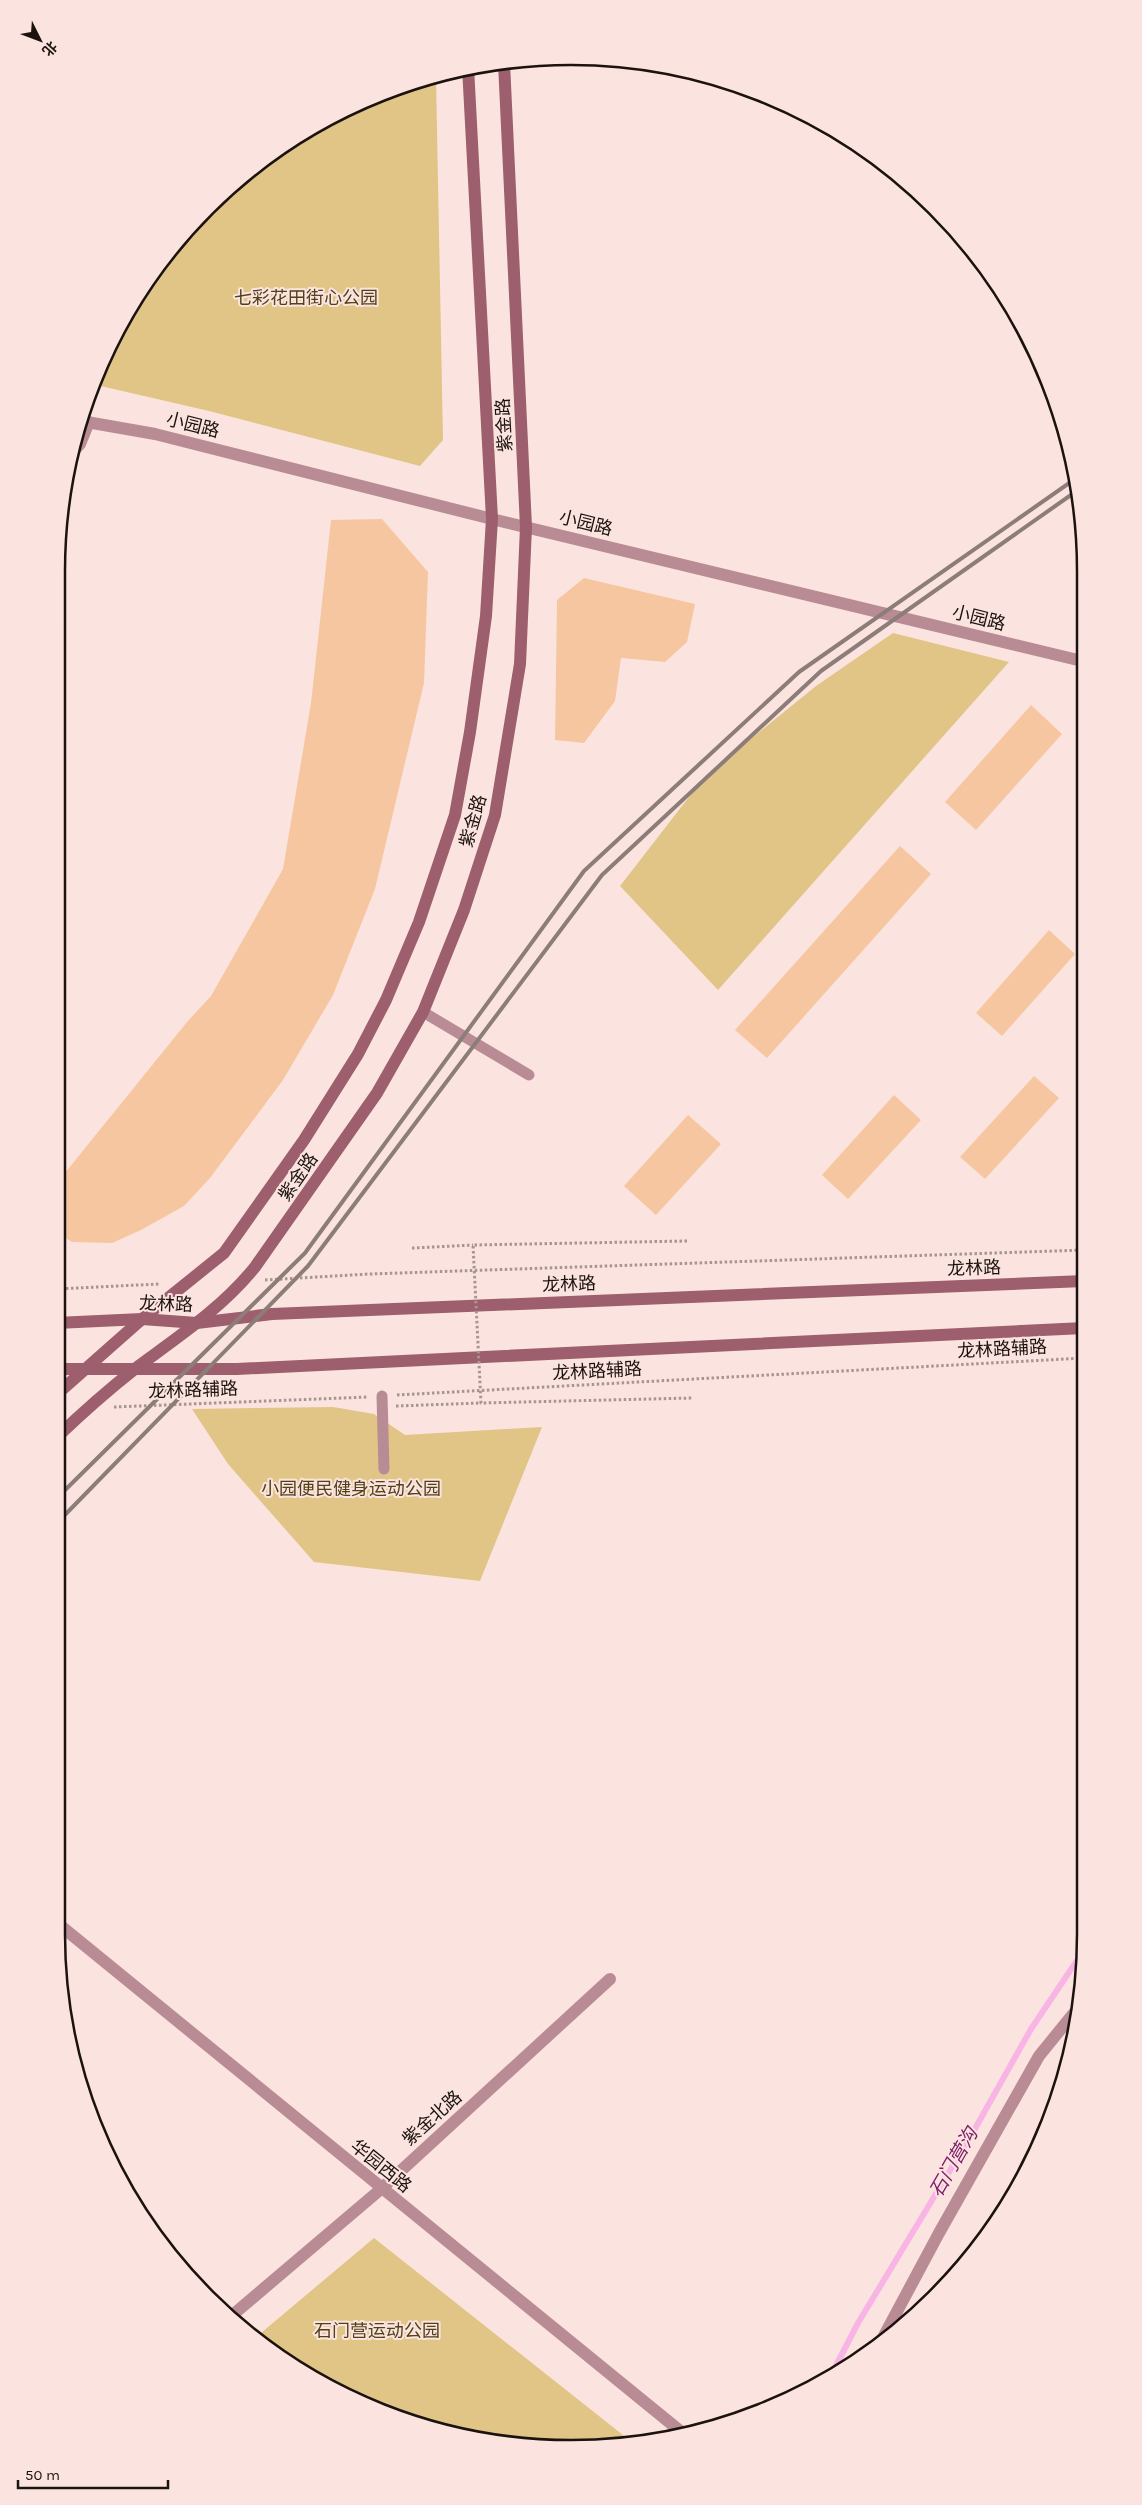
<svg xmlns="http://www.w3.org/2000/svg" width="1142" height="2505" viewBox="0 0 1142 2505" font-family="Karla,'Noto Sans SC',sans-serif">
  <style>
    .green { fill: #e0c587 }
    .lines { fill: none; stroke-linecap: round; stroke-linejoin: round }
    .stream { stroke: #f8b4e4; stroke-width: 6 }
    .building { fill: #f6c6a0 }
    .path { stroke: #a69590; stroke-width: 3; stroke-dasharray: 2.5 2.5; stroke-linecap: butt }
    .service { stroke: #b98c95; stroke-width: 11 }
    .minor { stroke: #b98c95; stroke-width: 12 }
    .tertiary { stroke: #b98c95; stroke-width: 12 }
    .secondary { stroke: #9d5e6d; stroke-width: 12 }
    .rail { stroke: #8d7d79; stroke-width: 4 }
    .path-bridge { stroke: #a69590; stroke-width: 3; stroke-dasharray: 2.5 2.5; stroke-linecap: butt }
    .labels { text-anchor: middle; stroke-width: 4; stroke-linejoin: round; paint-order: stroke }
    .park-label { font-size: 18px; fill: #514118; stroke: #fbe4df }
    .street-label { font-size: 18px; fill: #1c1310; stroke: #fbe4df }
    .water-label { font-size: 19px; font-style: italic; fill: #7c1c69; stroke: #fbe4df }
    .rim { fill: none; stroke: #1c1310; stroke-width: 2.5 }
  </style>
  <rect width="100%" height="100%" fill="#fbe4df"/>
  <g class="green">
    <path d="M436,77L443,440L420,466L209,411L92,384L95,374L143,285L207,207L285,143L374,96Z"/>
    <path d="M893,633L1009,662L718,990L620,886L706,775L816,686Z"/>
    <path d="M333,1407L374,1414L405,1435L542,1427L480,1581L314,1562L228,1464L192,1409Z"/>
    <path d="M374,2238L633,2443L571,2449L471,2439L405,2421L313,2380L255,2338Z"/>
  </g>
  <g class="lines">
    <path class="stream" d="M829,2379L858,2323L972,2134L1031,2029L1084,1950"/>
  </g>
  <g class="building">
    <path d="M382,519L428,572L424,683L375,889L333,995L283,1080L210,1178L184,1206L141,1230L112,1243L72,1242L56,1232V1184L187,1022L211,996L283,869L311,703L331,520Z"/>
    <path d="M584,578L695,604L687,642L665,662L621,658L615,701L584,743L555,740L557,600Z"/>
    <path d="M1031,705L1062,734L976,830L945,802Z"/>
    <path d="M900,846L931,874L767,1058L735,1030Z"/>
    <path d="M1049,930L1075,954L1002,1036L976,1013Z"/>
    <path d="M1034,1076L1059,1098L985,1179L960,1157Z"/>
    <path d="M894,1095L921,1120L848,1199L822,1175Z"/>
    <path d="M688,1115L721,1144L656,1215L624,1186Z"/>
  </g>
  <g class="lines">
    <g class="path">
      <path d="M412,1248L473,1245"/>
      <path d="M265,1280L369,1274L1084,1250"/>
      <path d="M56,1289L159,1284"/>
      <path d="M397,1395L1084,1358"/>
      <path d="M396,1406L481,1403"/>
      <path d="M114,1407L368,1397"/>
      <path d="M56,1460L63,1453"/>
    </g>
    <g class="service">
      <path d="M423,1012L529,1075"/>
      <path d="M382,1396L384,1469"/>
    </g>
    <path class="minor" d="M878,2347L939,2233L1039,2056L1078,2008"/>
    <g class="tertiary">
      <path d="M81,421L155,434L492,519L1082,661"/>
      <path d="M71,454L80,444L89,422"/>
      <path d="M56,1922L685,2435"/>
      <path d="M229,2318L381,2189L610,1979"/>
    </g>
    <g class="secondary">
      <path d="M56,1323L142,1319L197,1323L272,1314L1084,1281"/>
      <path d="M56,1369H237L1084,1328"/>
      <path d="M56,1395L142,1319L224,1253L304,1140L358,1054L386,1000L419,922L455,815L470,732L486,616L492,519L468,67"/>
      <path d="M56,1438C82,1413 108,1390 136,1368C178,1337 222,1308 255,1267L377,1093L423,1012L464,910L495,815L520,664L526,527L504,63"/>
    </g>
    <g class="rail">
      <path d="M56,1499L305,1253L584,871L799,672L1075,479"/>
      <path d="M56,1524L308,1266L602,875L821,671L1078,490"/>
    </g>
    <path class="path-bridge" d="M687,1241L473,1245L481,1403L692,1398"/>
  </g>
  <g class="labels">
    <g class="park-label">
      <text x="306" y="304">七彩花田街心公园</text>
      <text x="351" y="1495">小园便民健身运动公园</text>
      <text x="377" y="2337">石门营运动公园</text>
    </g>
    <g class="street-label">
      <text transform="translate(193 425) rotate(14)" y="6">小园路</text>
      <text transform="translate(504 425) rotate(-93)" y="6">紫金路</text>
      <text transform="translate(586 523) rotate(14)" y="6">小园路</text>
      <text transform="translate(979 618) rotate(14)" y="6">小园路</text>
      <text transform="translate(473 821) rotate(-74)" y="6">紫金路</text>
      <text transform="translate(298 1177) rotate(-55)" y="6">紫金路</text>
      <text transform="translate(974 1268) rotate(-2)" y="6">龙林路</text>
      <text transform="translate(569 1284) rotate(-2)" y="6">龙林路</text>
      <text transform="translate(166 1304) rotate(2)" y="6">龙林路</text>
      <text transform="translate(1002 1349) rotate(-3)" y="6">龙林路辅路</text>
      <text transform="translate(597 1371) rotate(-3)" y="6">龙林路辅路</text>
      <text transform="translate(193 1390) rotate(-2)" y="6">龙林路辅路</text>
      <text transform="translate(432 2118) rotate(-42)" y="6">紫金北路</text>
      <text transform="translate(381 2166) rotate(39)" y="6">华园西路</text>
    </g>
    <g class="water-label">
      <text transform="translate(953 2162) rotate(-60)" y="7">石门营沟</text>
    </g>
  </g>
  <path d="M0 0H1142V2505H0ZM571 65H571A506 506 0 0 1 1077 571V1934A506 506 0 0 1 571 2440H571A506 506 0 0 1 65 1934V571A506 506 0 0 1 571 65Z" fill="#fbe4df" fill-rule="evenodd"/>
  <path class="rim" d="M571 65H571A506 506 0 0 1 1077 571V1934A506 506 0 0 1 571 2440H571A506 506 0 0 1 65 1934V571A506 506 0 0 1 571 65Z"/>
  <g transform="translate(40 40) rotate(132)" stroke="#fbe4df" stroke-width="4" paint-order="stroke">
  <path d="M0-4L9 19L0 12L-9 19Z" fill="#1c1310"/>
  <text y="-8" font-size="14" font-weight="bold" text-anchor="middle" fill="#1c1310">北</text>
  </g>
  <path d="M18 2480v8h150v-8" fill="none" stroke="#1c1310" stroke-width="2.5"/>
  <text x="25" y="2480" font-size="15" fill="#1c1310" stroke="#fbe4df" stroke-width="4" paint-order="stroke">50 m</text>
</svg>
